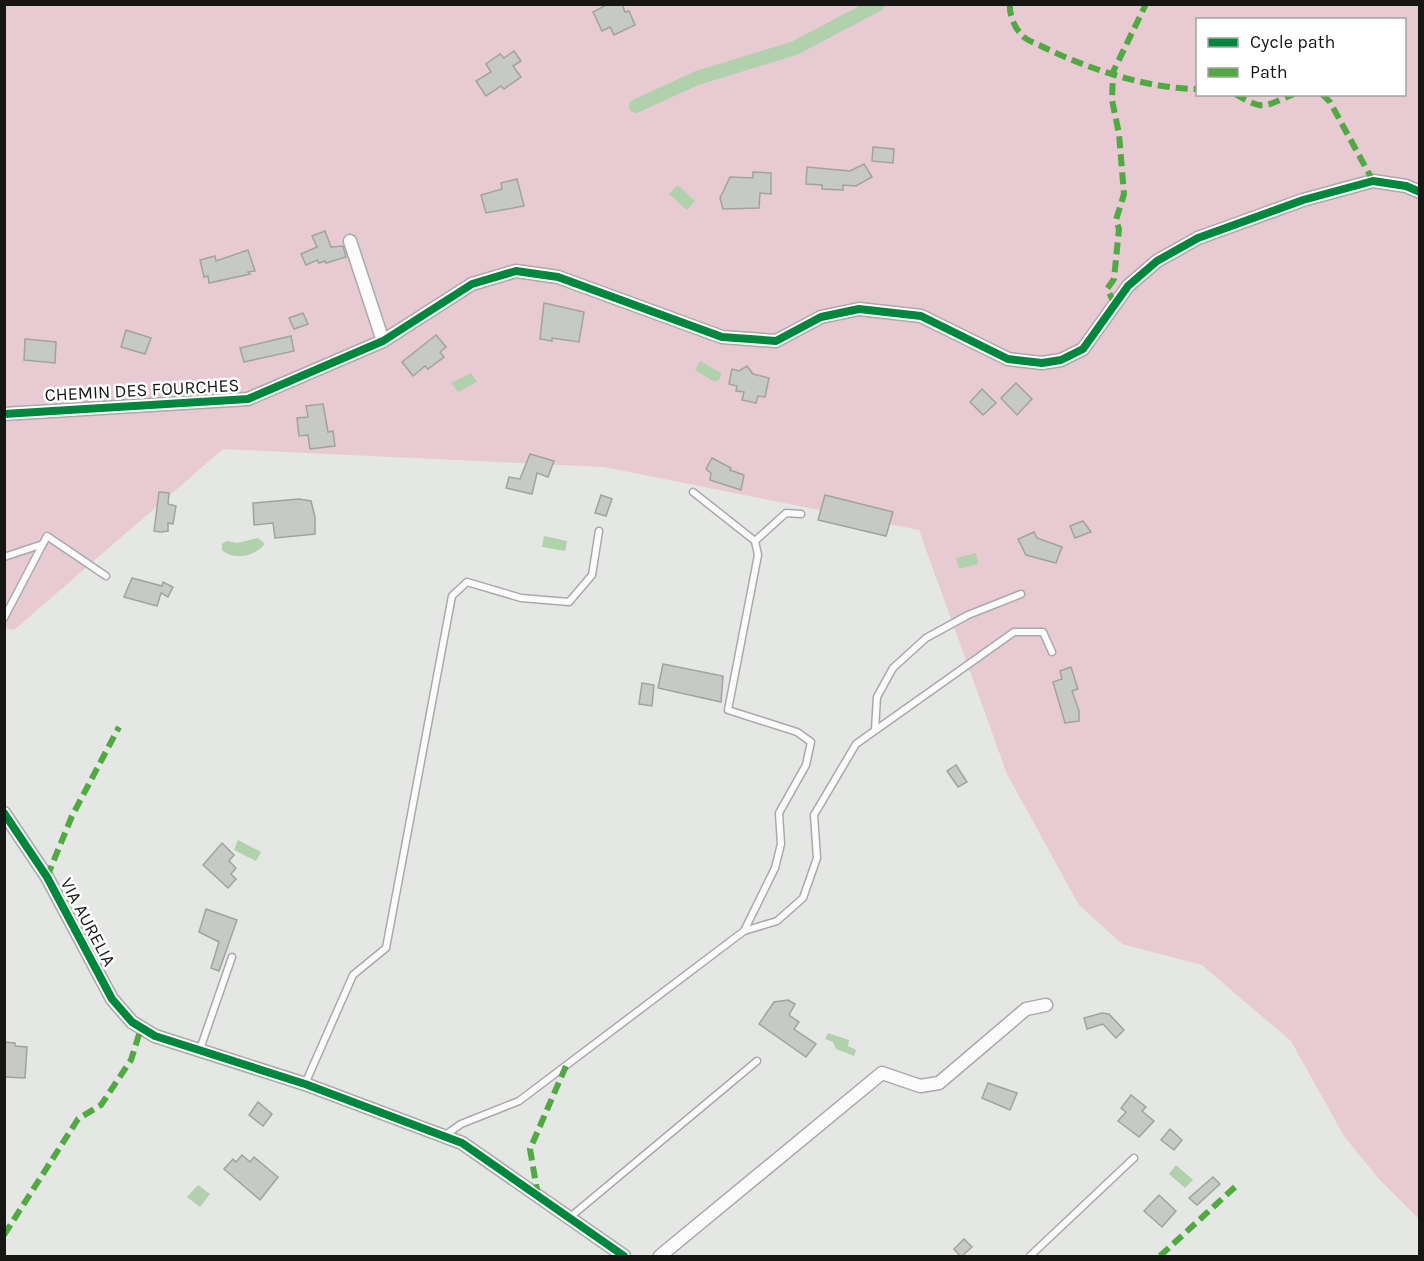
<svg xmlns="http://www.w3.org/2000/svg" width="1424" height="1261" viewBox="0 0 1424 1261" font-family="Karla,sans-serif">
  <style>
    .green { fill: #e7cad2; fill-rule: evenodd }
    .water { fill: #b1d1ac }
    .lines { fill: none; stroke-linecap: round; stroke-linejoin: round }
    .canal { stroke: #b1d1ac; stroke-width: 14 }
    .building { fill: #c7c9c6; stroke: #a1a3a1; stroke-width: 1.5 }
    .lane-casing { stroke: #a9aaa8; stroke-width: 9 }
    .street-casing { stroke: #a9aaa8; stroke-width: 15 }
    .lane { stroke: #fbfbfb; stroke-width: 6 }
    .street { stroke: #fbfbfb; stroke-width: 12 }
    .quiet { stroke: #51a942; stroke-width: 6; stroke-dasharray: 12 6; stroke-linecap: butt }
    .cycleway-casing { stroke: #fff; stroke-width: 11 }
    .cycleway { stroke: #00873e; stroke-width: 8 }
    .labels { text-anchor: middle; stroke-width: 5; stroke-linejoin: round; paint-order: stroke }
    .street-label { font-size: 18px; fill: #161715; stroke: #fff }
  </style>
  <rect width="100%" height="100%" fill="#e4e7e3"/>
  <path class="green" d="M4,5H1419V1219L1378,1178L1344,1136L1291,1041L1202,965L1122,944L1079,905L1007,774L919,530L604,467L223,449L14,630L5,628ZM1198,20H1404V94H1198Z"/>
  <g class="water">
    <path d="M678,185L695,201L687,210L669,194Z"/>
    <path d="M700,361L721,373L720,379L715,382L695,370Z"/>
    <path d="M471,373L477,382L458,392L451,383Z"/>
    <path d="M544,536L567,541L565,551L542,547Z"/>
    <path d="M258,538L265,544C255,556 234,561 222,550V544L227,541L237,543Z"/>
    <path d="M976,553L978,564L959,569L956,558Z"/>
    <path d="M238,840L261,852L256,861L234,850Z"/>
    <path d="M828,1033L849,1040L848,1046L856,1050L854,1056L836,1049L833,1042L825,1039Z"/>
    <path d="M1176,1165L1193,1180L1185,1188L1169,1174Z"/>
    <path d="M198,1185L210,1194L200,1207L187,1197Z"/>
  </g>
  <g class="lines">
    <path class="canal" d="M636,106L697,78L795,48L878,4"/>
  </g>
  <g class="building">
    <path d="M608,4H622L625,12L629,11L635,25L614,35L610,27L602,31L593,12Z"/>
    <path d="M514,51L521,61L513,66L521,77L504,89L501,86L486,96L476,81L491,72L486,64L500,54L504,58Z"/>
    <path d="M873,147L894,149L893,163L872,161Z"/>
    <path d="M864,164L872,177L856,186L843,185V190L822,189V185L806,184L807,167L850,171Z"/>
    <path d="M753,172L771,173V194L760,193L759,208L723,209L720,198L730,177L753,178Z"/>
    <path d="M517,179L524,206L486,213L481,195L502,189L501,183Z"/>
    <path d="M325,231L331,247L343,246L346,257L326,263L325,261L319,263L317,260L306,265L301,254L317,247L312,236Z"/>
    <path d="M248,250L255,271L248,272L250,274L209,283L208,276L204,277L200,260L215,256L216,261Z"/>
    <path d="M544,303L584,312L579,342L552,338V341L540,339Z"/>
    <path d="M303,313L308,324L294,329L289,318Z"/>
    <path d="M126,330L151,338L145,354L121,347Z"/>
    <path d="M436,335L446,347L440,352L444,357L428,369L425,366L413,376L402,362Z"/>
    <path d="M291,336L294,351L244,362L240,348Z"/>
    <path d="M25,339L56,342L55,363L24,360Z"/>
    <path d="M747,366L753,374L769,378L765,397L758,396L756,403L742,400L744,392L736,391L737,386L729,384L732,369L739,371Z"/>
    <path d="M1016,383L1032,399L1017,415L1001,398Z"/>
    <path d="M982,389L996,403L983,415L970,402Z"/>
    <path d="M323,404L328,432L333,431L335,446L310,449L308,435L299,436L297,418L308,417L306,406Z"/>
    <path d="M530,454L554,461L548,477L537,473L532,494L506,488L509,477L520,479Z"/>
    <path d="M712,458L731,468L730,470L744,475L741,490L710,480L711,473L706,469Z"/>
    <path d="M159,492L169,493L168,504L176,506L173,524L168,523V531L161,532L154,531Z"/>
    <path d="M601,495L612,499L606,516L595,513Z"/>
    <path d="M825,495L893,512L886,536L818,520Z"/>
    <path d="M299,499L311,501L315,517V534L275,538L273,523L254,525L253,503Z"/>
    <path d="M1083,521L1091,532L1075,538L1070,526Z"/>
    <path d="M1034,532L1037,538L1062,547L1056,563L1026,555L1018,539Z"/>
    <path d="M132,578L162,586L163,582L173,587L168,597L161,593L157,606L124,597Z"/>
    <path d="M663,664L723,676L721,702L658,688Z"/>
    <path d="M1071,667L1078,689L1072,691L1079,711V721L1065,723L1053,682L1062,679L1060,671Z"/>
    <path d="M642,683L654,685L652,706L639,704Z"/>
    <path d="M956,765L967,782L958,787L947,771Z"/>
    <path d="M222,843L234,855L229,861L236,868L231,874L236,879L228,888L203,865Z"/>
    <path d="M206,909L237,920L219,971L211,968L219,942L199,932Z"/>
    <path d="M788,1000L795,1004L789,1015L799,1022L794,1029L816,1044L806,1057L759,1024L774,1002Z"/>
    <path d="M1102,1013L1109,1014L1124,1030L1116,1038L1103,1024L1087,1029L1084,1018Z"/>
    <path d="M4,1042L15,1043V1046L27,1047L25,1078L4,1077Z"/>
    <path d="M988,1083L1017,1093L1010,1110L982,1098Z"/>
    <path d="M1131,1095L1146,1107L1142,1111L1154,1121L1139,1137L1118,1121L1126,1112L1121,1108Z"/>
    <path d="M258,1102L272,1114L263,1126L249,1115Z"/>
    <path d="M1170,1129L1182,1140L1174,1150L1161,1140Z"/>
    <path d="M242,1155L250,1162L254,1157L278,1177L260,1200L224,1169L233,1159L236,1162Z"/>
    <path d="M1213,1177L1220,1184L1197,1205L1189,1198Z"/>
    <path d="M1159,1195L1176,1211L1162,1227L1144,1211Z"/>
    <path d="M964,1239L972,1247L961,1257L954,1249Z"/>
  </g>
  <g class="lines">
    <g class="lane-casing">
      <g id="lane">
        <path d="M693,492L755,541L758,555L728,710L797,732L811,742L806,765L779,813L781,844L775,868L744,931"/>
        <path d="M755,541L786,513L801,514"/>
        <path d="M4,557L43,544"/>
        <path d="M4,618L47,536L106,576"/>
        <path d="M875,730L877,697L893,668L926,638L968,615L1021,594"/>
        <path d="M199,1052L232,957"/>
        <path d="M305,1084L353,975L386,948L452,596L467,582L521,598L569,602L592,575L599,531"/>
        <path d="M444,1136L461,1124L519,1101L744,931L777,921L803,898L817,858L814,815L856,744L1014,632H1043L1052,652"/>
        <path d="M569,1218L757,1061"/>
        <path d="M1030,1256L1134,1158"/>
      </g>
    </g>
    <g class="street-casing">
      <g id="street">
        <path d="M350,241L383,341"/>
        <path d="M4,414L248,399L383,341L472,284L516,271L558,277L722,337L776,341L821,317L859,309L921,316L1008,359L1042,363L1061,360L1083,349L1128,286L1157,261L1198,238L1303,200L1373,181L1406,186L1420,192"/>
        <path d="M4,813L47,877L112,999L132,1022L155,1036L305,1084L462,1143L624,1256"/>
        <path d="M660,1256L882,1073L920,1086L939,1083L1026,1009L1046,1005"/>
      </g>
    </g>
    <use href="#lane" class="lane"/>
    <use href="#street" class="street"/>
    <g class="quiet">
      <path d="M1010,4C1009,14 1014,27 1021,34C1025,40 1035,43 1041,46C1086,68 1147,89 1198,89"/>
      <path d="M1235,94C1265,111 1262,107 1294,94"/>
      <path d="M1322,94L1330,102L1373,181"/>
      <path d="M1115,304L1107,289L1114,279L1119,229L1116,220L1124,194L1119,134L1112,100L1113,72L1146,4"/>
      <path d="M47,877L72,816L119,727"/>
      <path d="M538,1196L530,1149L566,1066"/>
      <path d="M4,1235L78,1119L101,1105L131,1060L141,1028"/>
      <path d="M1160,1256L1235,1187"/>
    </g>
    <g class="cycleway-casing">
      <g id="cycleway">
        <path d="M4,414L248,399L383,341L472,284L516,271L558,277L722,337L776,341L821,317L859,309L921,316L1008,359L1042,363L1061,360L1083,349L1128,286L1157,261L1198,238L1303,200L1373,181L1406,186L1420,192"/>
        <path d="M4,813L47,877L112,999L132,1022L155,1036L305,1084L462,1143L624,1256"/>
      </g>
    </g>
    <use href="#cycleway" class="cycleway"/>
  </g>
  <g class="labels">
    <g class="street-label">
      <text transform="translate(142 390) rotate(-3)" y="6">CHEMIN DES FOURCHES</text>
      <text transform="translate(88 922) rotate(62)" y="6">VIA AURELIA</text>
    </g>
  </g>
  <rect width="1424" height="1261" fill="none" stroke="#161715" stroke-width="12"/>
  <rect x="1196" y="18" width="210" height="78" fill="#ffffff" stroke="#a2a2a1" stroke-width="1.5"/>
  <rect x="1208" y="38" width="30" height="9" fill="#00873e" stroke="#a2a2a1" stroke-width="1.5"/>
  <text x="1250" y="48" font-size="18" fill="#161715">Cycle path</text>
  <rect x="1208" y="68" width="30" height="9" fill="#51a942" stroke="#a2a2a1" stroke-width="1.5"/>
  <text x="1250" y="78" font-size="18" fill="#161715">Path</text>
</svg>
